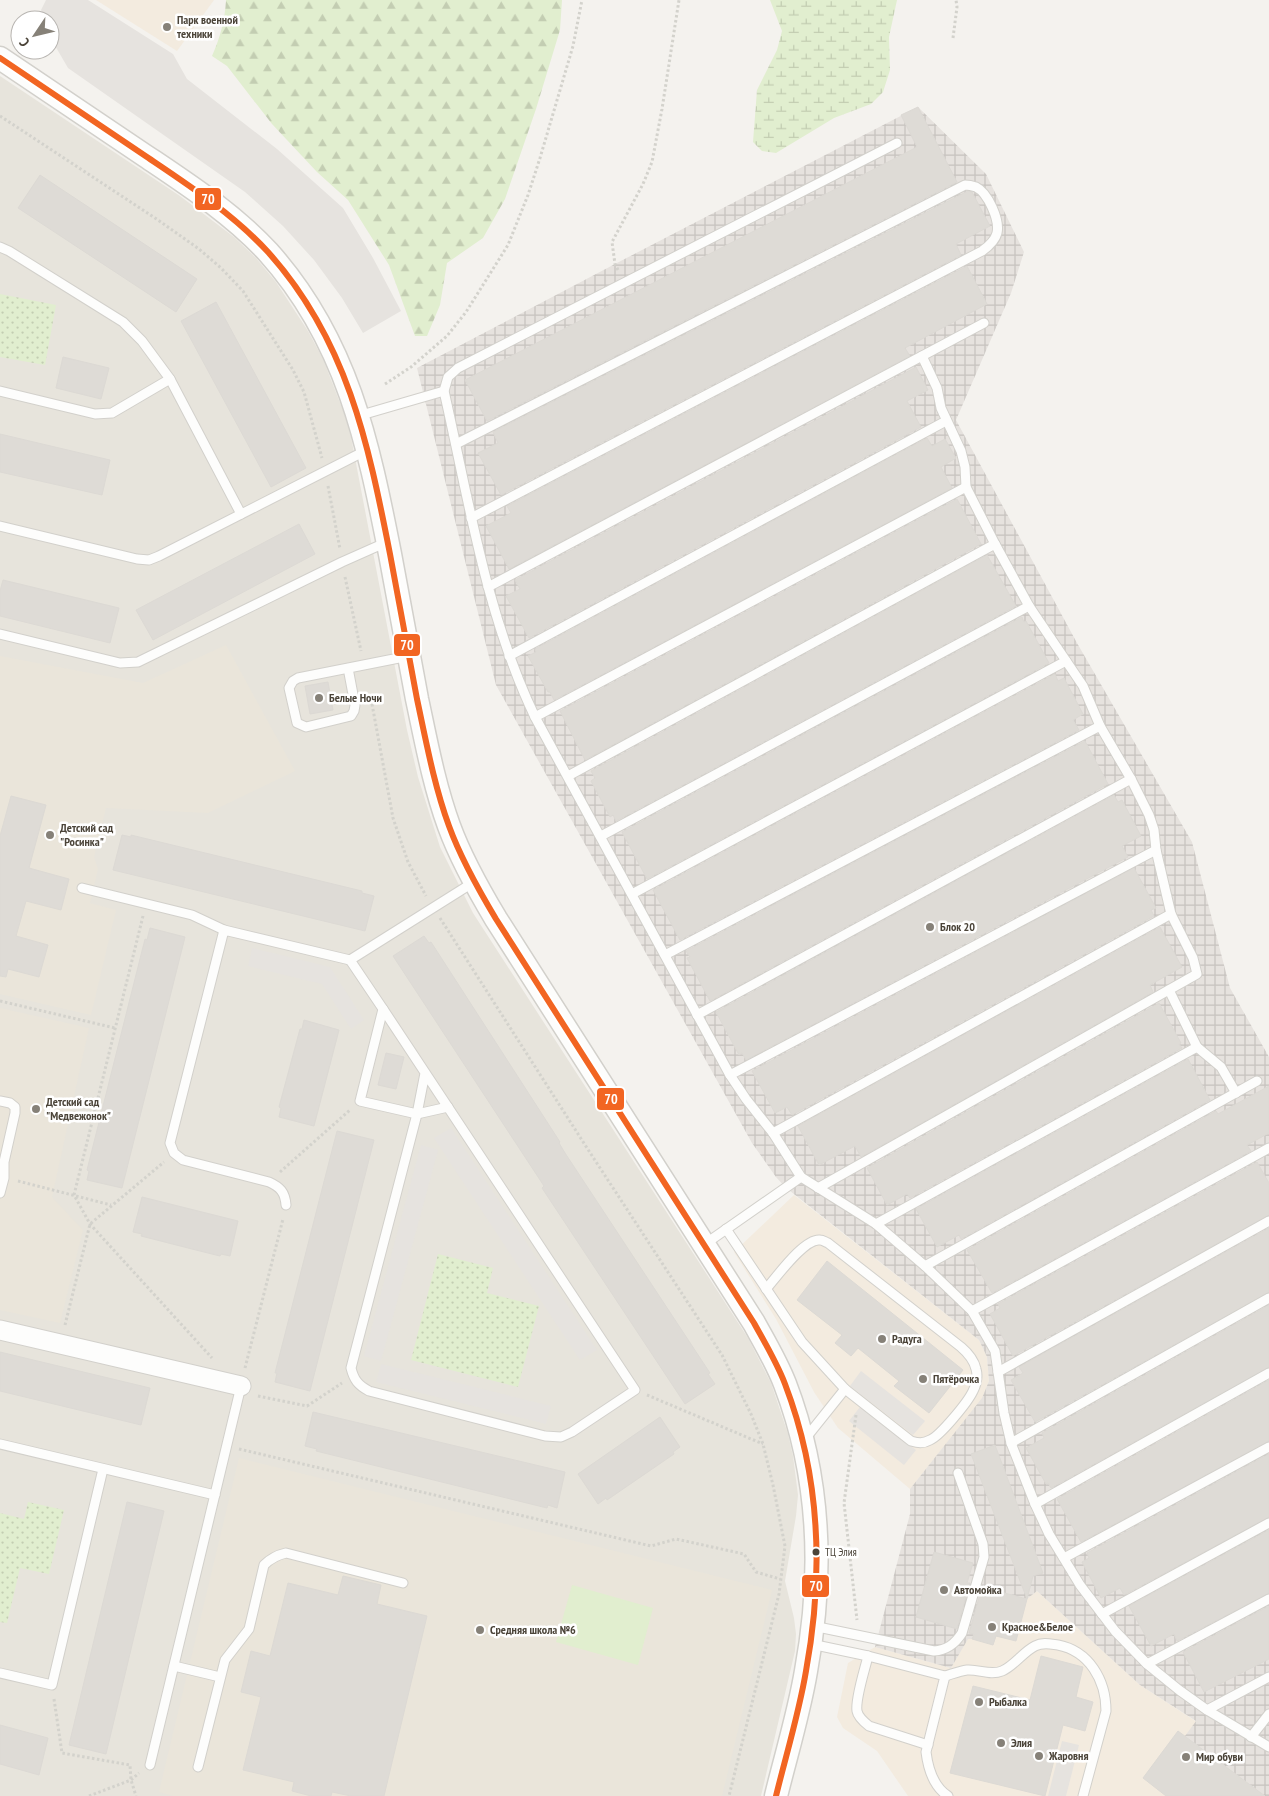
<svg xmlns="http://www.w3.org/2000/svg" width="1269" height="1796" viewBox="0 0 1269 1796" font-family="'PT Sans Narrow',sans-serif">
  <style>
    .residential { fill: #e7e4dc }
    .commercial { fill: #f3ebdf }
    .industrial { fill: url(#industrial-grid) }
    .education { fill: #eae5da }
    .grass { fill: url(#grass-dots) }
    .forest { fill: url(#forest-firs) }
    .wetland { fill: url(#wetland-marsh) }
    .garden { fill: #e1eecf }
    .parking { fill: #e6e3df }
    .building { fill: #dedbd6; stroke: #dcd9d4 }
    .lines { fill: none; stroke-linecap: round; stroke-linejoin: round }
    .service-casing { stroke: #d2d0cb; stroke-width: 11 }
    .minor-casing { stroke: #d2d0cb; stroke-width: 21 }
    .tertiary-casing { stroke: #d2d0cb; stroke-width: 25 }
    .path { stroke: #d3d2cc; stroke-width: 3; stroke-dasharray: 2.5 2.5; stroke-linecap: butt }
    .service { stroke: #fdfdfc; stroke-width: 9 }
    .minor { stroke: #fdfdfc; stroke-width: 19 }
    .tertiary { stroke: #fdfdfc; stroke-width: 22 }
    .bus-1-casing { stroke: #fff; stroke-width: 10 }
    .bus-1 { stroke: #f26522; stroke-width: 6 }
    .poi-dot { fill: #868178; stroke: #fff; stroke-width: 2 }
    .bus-dot { fill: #4b4439; stroke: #fff; stroke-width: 2 }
    .labels { text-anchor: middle; stroke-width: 5; stroke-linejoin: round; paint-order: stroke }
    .bus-label { font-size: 11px; fill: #4b4439; stroke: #fff; text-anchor: start }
    .poi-label { font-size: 12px; font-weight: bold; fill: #4b4439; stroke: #fff; text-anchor: start }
    .line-badge { stroke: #fff; stroke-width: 2 }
    .badge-label { font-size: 14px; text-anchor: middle; font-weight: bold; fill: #fff }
  </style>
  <defs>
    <pattern id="industrial-grid" width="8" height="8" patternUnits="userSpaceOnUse" patternTransform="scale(1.25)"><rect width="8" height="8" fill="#e6e2de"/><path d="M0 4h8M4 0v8" fill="none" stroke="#c7c3bf"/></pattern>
    <pattern id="grass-dots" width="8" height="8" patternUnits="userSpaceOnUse" patternTransform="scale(1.25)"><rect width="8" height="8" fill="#e1eecf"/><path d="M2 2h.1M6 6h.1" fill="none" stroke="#c3cdb2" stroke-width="1.8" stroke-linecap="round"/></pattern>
    <pattern id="forest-firs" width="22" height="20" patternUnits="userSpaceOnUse" patternTransform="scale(1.25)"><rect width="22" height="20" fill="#e1eecf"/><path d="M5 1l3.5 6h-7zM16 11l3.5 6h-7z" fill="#c3cdb2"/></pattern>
    <pattern id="wetland-marsh" width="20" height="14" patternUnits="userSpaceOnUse" patternTransform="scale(1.25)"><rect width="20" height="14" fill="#e1eecf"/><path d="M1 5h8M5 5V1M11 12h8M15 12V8" fill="none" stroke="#c3cdb2"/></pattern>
  </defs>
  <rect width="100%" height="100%" fill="#f4f2ee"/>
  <path class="residential" d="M0,76L180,196L234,237L256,258L276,282L308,331L323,359L344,413L351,437L407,730L418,777L440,847L473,913L748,1338L771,1383L788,1434L793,1456L798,1495L796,1516L785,1581L794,1618L796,1634L795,1651L761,1796H0Z"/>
  <g class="commercial">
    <path d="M96,0H214L177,51Z"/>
    <path d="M794,1195L979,1340L987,1357L989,1381L982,1399L910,1489L838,1428L814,1392L776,1319L734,1252Z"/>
    <path d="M986,1588L1027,1599L1037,1591L1140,1685L1197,1722L1186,1737L1265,1796H908L877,1751L843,1728L837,1717L848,1663L875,1647L951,1668L968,1638L972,1639Z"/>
  </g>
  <path class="industrial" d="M918,107L986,174L1024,252L1011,293L956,420L1077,643L1192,842L1230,988L1269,1057V1796H1265L1185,1736L1196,1721L1140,1685L1037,1591L1027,1599L986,1588L972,1639H968L951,1668L875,1647L910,1514V1489L982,1398L989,1381L987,1357L979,1340L785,1187L776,1177L752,1143L496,685L417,368L615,264Z"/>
  <g class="education">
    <path d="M226,645L295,771L208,813L106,808L94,857L98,869L90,903L116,910L91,1015L0,994V656L143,683Z"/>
    <path d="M0,1008L89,1028L52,1197L83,1230L60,1323L0,1310Z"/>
    <path d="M239,1458L772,1590L722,1796H173L159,1792Z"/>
  </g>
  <g class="grass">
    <path d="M0,294L56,305L45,365L0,357Z"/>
    <path d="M438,1254L493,1268L487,1293L539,1306L518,1387L411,1360Z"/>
    <path d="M28,1502L64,1510L49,1574L20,1568L7,1623L0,1622V1513L24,1519Z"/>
  </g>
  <path class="forest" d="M226,0H562L560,30L536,109L505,199L483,238L447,263L440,305L427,336H415L389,265L348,200L317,172L272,124L227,66L212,56C220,38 225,20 226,0Z"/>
  <path class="wetland" d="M770,0H897L889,37L890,70L883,92L871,104L834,118L776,153L762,151L753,142L757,90L777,50L782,31Z"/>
  <path class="garden" d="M572,1585L653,1608L638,1665L556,1642Z"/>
  <g class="parking">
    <path d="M46,0H88L173,54L187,79L277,149L343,208L373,258L401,311L363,333L342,298L314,260L283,226L245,192L68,68L50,37V20H45L41,10Z"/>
    <path d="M252,948L330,967L364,1020L351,1029L322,984L248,966Z"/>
    <path d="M451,1128L597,1350L580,1360L434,1138Z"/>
    <path d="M421,1145L438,1150L381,1361L364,1356Z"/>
    <path d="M381,1364L551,1406L546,1424L376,1382Z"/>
    <path d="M861,1371L925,1421L913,1435L850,1386Z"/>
    <path d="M860,1407L916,1450L904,1465L849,1421Z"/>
    <path d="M1062,1741L1079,1745L1066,1796H1048Z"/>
  </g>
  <g class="building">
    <path d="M918,107L957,182L487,421L465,380L917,147L901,115Z"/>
    <path d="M40,175L197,279L176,312L18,208Z"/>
    <path d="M968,191L972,192L990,226L956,244L961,255L501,495L478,453L498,443L493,432Z"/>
    <path d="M967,266L987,304L905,348L910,356L509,569L486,526L511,513L507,506Z"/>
    <path d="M216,302L306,468L271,487L181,321Z"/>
    <path d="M63,357L109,368L101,399L56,388Z"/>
    <path d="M916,367L928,390L907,401L921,427L529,638L506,596L520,589L515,580Z"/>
    <path d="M0,434L110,460L102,495L0,472Z"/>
    <path d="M927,438L932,446L945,439L956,458L941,467L952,488L554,700L550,692H548L528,656L536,652L535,649Z"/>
    <path d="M957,499L981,544L585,760L560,711Z"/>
    <path d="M299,524L315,554L153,640L136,610Z"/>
    <path d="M987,555L1016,606L616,821L613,815L610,817L591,781L595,778L591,771Z"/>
    <path d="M3,580L119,608L110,643L0,616V591Z"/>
    <path d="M1022,617L1024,622L1026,621L1049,663L647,879L622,832Z"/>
    <path d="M1055,674L1058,681L1064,678L1083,714L1073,720L1079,730L680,940L653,890Z"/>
    <path d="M328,682L333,710L310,714L305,686Z"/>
    <path d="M1085,741L1108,784L710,1001L687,958L690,957L686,951Z"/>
    <path d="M1114,795L1118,802L1122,800L1141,836L1122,846L1128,857L746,1060L742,1053L739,1055L716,1012Z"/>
    <path d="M11,796L46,805L29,868L69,879L61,910L26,901L16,936L48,945L39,977L8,969L6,977L0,976V836Z"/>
    <path d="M122,835L131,837V835L362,891V893L374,896L365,931L113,870Z"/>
    <path d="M1134,868L1156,908L1151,910L1154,916L792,1115L787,1107L775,1113L752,1071Z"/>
    <path d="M1160,927L1182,967L1150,985L1153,992L861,1157L855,1146L819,1165L798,1126Z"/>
    <path d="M150,928L185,937L122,1188L87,1180L89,1171L87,1170L145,939L147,940Z"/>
    <path d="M424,936L429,943L431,942L560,1142L559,1143L565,1153L710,1373L708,1374L715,1384L685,1404L542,1188L544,1186L393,956Z"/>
    <path d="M1159,1003L1181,1043L1179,1044L1182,1048L910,1198L907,1194L887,1205L867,1168Z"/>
    <path d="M304,1020L339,1030L314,1126L279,1117L281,1108L279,1107L300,1029H302Z"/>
    <path d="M386,1053L404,1057L396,1089L378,1085Z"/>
    <path d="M1188,1059L1210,1100L961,1239L959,1235L937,1247L916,1209Z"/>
    <path d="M1269,1086V1133L1247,1145L1251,1151L992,1293L967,1250L1216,1111L1218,1114Z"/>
    <path d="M337,1131L374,1140L310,1391L275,1382L277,1373H275Z"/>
    <path d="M1257,1162L1269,1183V1215L1013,1356L990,1314L1000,1308L998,1304Z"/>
    <path d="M142,1197L238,1221L230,1256L221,1254L220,1256L192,1249L141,1236L142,1234L133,1232Z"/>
    <path d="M1269,1228V1292L1035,1422L1011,1380L1023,1373L1019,1367Z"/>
    <path d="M827,1261L963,1370L929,1413L894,1386L899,1381L858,1348L851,1356L835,1343L842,1335L797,1300Z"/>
    <path d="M1269,1305V1367L1051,1488L1048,1483L1046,1484L1026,1448L1044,1438L1042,1433Z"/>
    <path d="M0,1352L150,1388L141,1425L0,1391Z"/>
    <path d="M1269,1380V1441L1081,1542L1057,1499Z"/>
    <path d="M313,1412L565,1472L557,1508L548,1505L547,1508L316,1451L317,1449L305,1446Z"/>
    <path d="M660,1417L680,1447L673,1452L674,1454L607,1500L606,1498L598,1504L578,1474Z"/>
    <path d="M995,1445L1043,1573L1033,1576L1027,1599L971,1454Z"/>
    <path d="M1269,1454V1517L1124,1595L1120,1588L1101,1598L1082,1562L1089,1558L1087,1553Z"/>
    <path d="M127,1502L164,1511L106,1754L69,1745Z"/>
    <path d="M1269,1530V1593L1177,1641L1174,1634L1151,1646L1129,1606Z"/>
    <path d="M934,1552L973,1563L967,1583H970L957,1629L916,1617Z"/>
    <path d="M343,1576L381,1585L377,1604L427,1616L384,1796H351L332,1792L331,1796H311L292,1791L294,1782L243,1770L261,1697L241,1692L251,1651L270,1656L288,1583L338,1595Z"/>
    <path d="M982,1587L1027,1599L1016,1641L996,1636L993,1645L972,1639L974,1634L969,1633Z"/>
    <path d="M1269,1606V1659L1204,1692L1183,1652Z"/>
    <path d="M1041,1656L1083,1667L1076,1697L1093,1702L1085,1731L1063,1725L1045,1796L950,1773L973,1686L1030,1700Z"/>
    <path d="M0,1725L48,1738L39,1775L0,1764Z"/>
    <path d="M1178,1731L1265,1796H1166L1143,1778Z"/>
  </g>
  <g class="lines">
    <g class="service-casing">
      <g id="service">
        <path d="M897,143L458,368L448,377L444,391C469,501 486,615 535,717L730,1075L746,1099L773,1133L801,1177L876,1224L925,1266L972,1311L995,1351L1004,1413L1011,1443L1035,1504L1049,1534L1080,1585L1115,1631L1147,1664L1179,1690L1207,1710L1269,1747"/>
        <path d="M0,247L9,251L123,322L142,341L170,379L241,514"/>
        <path d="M0,391L95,414L112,413L170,379"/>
        <path d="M358,416L444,391"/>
        <path d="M456,444L965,185C969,185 973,186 976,187C988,193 1000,220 997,233C995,241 989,246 982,251L471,518"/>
        <path d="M0,526L137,559L149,560L159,556L367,450"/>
        <path d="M488,587L984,323"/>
        <path d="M0,634L120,663L138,662L342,562L387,542"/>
        <path d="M509,656L946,421"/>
        <path d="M348,668L355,705L354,711L351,716L306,727L297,723L289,688L293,681L298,678L409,656"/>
        <path d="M535,717L966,487"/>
        <path d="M568,776L995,544"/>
        <path d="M601,836L1029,606"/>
        <path d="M82,888L192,915L224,930"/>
        <path d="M632,894L1066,661"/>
        <path d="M665,955L1100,726"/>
        <path d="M350,960L383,1009L635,1390L572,1432L561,1437L545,1436L369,1391C358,1385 354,1380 351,1368L417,1114L425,1073"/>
        <path d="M383,1009L360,1101L417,1114L448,1107"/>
        <path d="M697,1015L1131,779"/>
        <path d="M1197,1047L1221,1067L1236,1093"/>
        <path d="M730,1075L1156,850"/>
        <path d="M0,1101L10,1103L15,1107V1113L4,1162V1178L0,1193"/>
        <path d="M773,1133L1171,914L1156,850L1154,830L1149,815L1131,779L1100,726L1083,686L1029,606L995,544L966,487L965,467L961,451L941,408L937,388L922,356"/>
        <path d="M818,1188L1197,974L1193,958L1171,914"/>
        <path d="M286,1205C285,1192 280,1187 269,1182L183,1160L174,1153L170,1143L224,930L350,960L474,882"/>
        <path d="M876,1224L1197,1047L1169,990"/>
        <path d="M726,1229L802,1342L845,1389L805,1439"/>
        <path d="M705,1244L801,1177"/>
        <path d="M925,1266L1257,1081"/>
        <path d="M766,1289C776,1278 804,1238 820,1240C823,1240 825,1242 828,1243L961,1347C968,1353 974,1360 976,1369C978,1376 976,1385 973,1391C968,1402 940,1436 930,1440C923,1444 918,1443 911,1441L845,1389"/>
        <path d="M972,1311L1269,1148"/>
        <path d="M998,1372L1269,1221"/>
        <path d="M1011,1443L1269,1298"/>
        <path d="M0,1444L215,1495"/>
        <path d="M1035,1504L1269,1373"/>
        <path d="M1064,1558L1269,1447"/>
        <path d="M1102,1614L1269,1523"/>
        <path d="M813,1626L934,1651C947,1650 955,1644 962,1633L984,1557L983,1544L958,1473"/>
        <path d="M811,1644L868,1656L945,1676L926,1752C928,1768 934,1787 948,1796"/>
        <path d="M868,1656C865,1669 855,1699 857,1711C858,1717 864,1722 869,1726L928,1745"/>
        <path d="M1147,1664L1269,1599"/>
        <path d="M174,1666L220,1677"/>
        <path d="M0,1673L52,1685L103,1469"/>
        <path d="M945,1676C952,1674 960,1671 967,1670C979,1669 990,1676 1002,1671C1014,1666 1023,1652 1035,1646C1043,1642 1050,1644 1058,1645C1089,1651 1106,1680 1106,1711L1083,1796"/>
        <path d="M1207,1710L1269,1677"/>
        <path d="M1251,1737L1269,1714"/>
        <path d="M150,1765L241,1386"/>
        <path d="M198,1767L225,1660L249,1629L264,1565C271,1558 277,1555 286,1553L403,1583"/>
      </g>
    </g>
    <g class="minor-casing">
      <path id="minor" d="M0,1330L241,1386"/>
    </g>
    <g class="tertiary-casing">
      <path id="tertiary" d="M0,58C48,90 96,123 144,155C187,184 232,213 268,252C347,340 368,442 390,554C399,602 408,650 417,699C426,741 434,785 449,826C461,859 478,889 496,919L754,1323C765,1343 777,1363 785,1384C821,1478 824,1573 806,1671C799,1713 786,1755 776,1796"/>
    </g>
    <g class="path">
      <path d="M953,38L957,7L956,0"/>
      <path d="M0,116L158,220L199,249L221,268L243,291L293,370L304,392L322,458"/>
      <path d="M618,270L615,264L612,242L643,184L652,162L662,109L679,0"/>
      <path d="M385,384L411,367L447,336L466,312L508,245L528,195L540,158L573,46L582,0"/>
      <path d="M328,486L340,549"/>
      <path d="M345,577L361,651"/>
      <path d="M372,704L393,818L408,862L426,896"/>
      <path d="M143,916L74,1195L90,1224L212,1358"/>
      <path d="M440,918L587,1148L722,1355L751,1414L763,1444L773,1485L785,1546L779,1594L729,1796"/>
      <path d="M0,1001L115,1028"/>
      <path d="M280,1172L350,1110"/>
      <path d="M18,1181L111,1205"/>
      <path d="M65,1325L90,1224L164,1162"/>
      <path d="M245,1368L283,1219"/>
      <path d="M647,1395L763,1444"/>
      <path d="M258,1396L307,1406L342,1383"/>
      <path d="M856,1415L844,1503L857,1620"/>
      <path d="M239,1449L651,1546L676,1539L744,1554L756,1572L780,1579"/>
      <path d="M54,1699L62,1753L130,1765L131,1780L136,1796"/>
      <path d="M89,1796L131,1780L139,1773"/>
    </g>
    <use href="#service" class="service"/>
    <use href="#minor" class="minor"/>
    <use href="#tertiary" class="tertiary"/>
    <g class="bus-1-casing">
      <path id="bus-1" d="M0,58C48,90 96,123 144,155C187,184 232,213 268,252C347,340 368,442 390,554C399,602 408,650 417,699C426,741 434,785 449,826C461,859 478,889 496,919L754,1323C765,1343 777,1363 785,1384C821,1478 824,1573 806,1671C799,1713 786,1755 776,1796"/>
    </g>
    <use href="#bus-1" class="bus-1"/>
  </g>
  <g class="poi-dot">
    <circle cx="167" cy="27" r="5"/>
    <circle cx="319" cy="698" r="5"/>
    <circle cx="50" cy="835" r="5"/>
    <circle cx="930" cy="927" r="5"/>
    <circle cx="36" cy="1109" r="5"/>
    <circle cx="882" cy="1339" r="5"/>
    <circle cx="923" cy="1379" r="5"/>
    <circle cx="944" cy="1590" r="5"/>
    <circle cx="992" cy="1627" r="5"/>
    <circle cx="480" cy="1630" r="5"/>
    <circle cx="979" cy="1702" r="5"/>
    <circle cx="1001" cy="1743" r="5"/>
    <circle cx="1039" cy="1756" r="5"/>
    <circle cx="1186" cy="1757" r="5"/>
  </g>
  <circle class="bus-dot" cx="816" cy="1552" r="4.5"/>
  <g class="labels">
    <g class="bus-label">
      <text x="825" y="1556">ТЦ Элия</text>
    </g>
    <g class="poi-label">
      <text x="177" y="24">Парк военной<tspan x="177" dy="14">техники</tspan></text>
      <text x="329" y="702">Белые Ночи</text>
      <text x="60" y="832">Детский сад<tspan x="60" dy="14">"Росинка"</tspan></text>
      <text x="940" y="931">Блок 20</text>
      <text x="46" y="1106">Детский сад<tspan x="46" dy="14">"Медвежонок"</tspan></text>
      <text x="892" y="1343">Радуга</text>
      <text x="933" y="1383">Пятёрочка</text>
      <text x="954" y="1594">Автомойка</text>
      <text x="1002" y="1631">Красное&amp;Белое</text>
      <text x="490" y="1634">Средняя школа №6</text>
      <text x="989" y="1706">Рыбалка</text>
      <text x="1011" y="1747">Элия</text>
      <text x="1049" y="1760">Жаровня</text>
      <text x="1196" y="1761">Мир обуви</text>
    </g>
  </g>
  <g class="line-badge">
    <rect x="194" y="187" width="28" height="24" rx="5" fill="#f26522"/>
    <rect x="393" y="633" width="28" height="24" rx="5" fill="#f26522"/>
    <rect x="596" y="1087" width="29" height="24" rx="5" fill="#f26522"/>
    <rect x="801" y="1574" width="29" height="24" rx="5" fill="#f26522"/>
  </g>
  <g class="badge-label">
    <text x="208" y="204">70</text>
    <text x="407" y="650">70</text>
    <text x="611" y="1104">70</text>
    <text x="816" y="1591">70</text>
  </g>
  <g transform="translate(35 35) rotate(235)"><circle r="24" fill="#ffffff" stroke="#b7b4b0"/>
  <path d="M0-4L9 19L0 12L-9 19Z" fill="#868178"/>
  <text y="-8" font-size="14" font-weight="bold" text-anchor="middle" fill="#4b4439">С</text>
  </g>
</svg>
